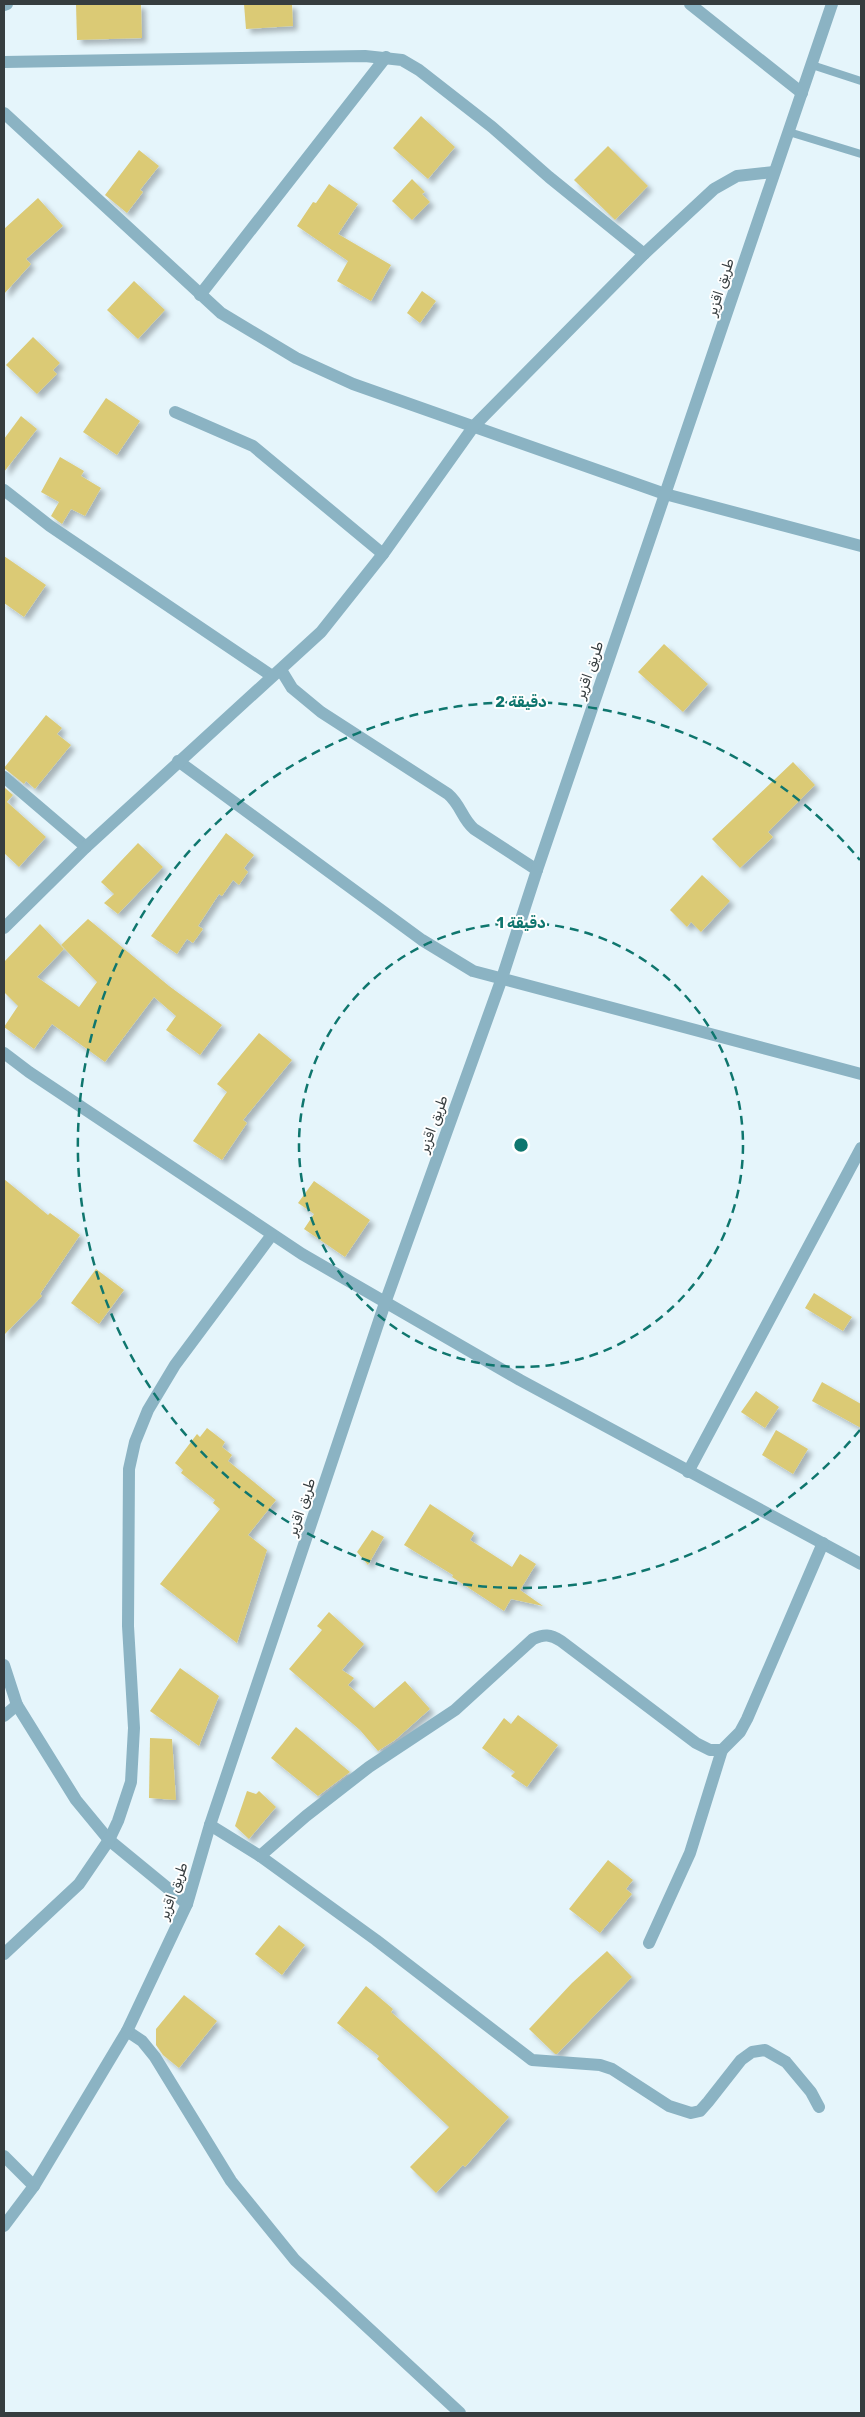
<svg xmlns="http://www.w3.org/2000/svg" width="865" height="2417" viewBox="0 0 865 2417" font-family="Rubik,Cairo,sans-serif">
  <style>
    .building { fill: #dbca75; filter: url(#shadow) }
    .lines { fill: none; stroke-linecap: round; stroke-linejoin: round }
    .service { stroke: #8bb3c3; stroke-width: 8 }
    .minor { stroke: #8bb3c3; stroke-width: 12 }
    .tertiary { stroke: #8bb3c3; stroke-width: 12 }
    .ring { fill: none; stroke: #0f766e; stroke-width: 2.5; stroke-dasharray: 9 6 }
    .labels { text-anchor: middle; stroke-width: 4; stroke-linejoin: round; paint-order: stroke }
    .street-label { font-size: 14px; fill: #363d3f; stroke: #fff }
    .centre { fill: #0f766e; stroke: #fff; stroke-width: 2.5 }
    .ring-label { font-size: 15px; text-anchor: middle; font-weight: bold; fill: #0f766e; stroke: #fff; stroke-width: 4; stroke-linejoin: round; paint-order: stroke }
  </style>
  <defs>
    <filter id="shadow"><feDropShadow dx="4.5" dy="4.5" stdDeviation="2.5" flood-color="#0004"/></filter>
  </defs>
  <rect width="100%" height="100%" fill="#e5f5fb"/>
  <g class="building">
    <path d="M76,4H141L142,38L77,40Z"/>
    <path d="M244,4H292L293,26L246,29Z"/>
    <path d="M421,116L455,147L428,179L393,148Z"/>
    <path d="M608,146L648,186L615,220L574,180Z"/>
    <path d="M139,150L159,166L140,190L143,192L127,213L105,195Z"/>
    <path d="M412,179L425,192L422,194L430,202L412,220L392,201Z"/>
    <path d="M329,184L358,204L338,234L391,265L371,301L337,281L348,261L297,226L313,202L316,203Z"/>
    <path d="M38,198L63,226L26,259L31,264L4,294V229Z"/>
    <path d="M134,281L165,310L138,339L107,310Z"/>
    <path d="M422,291L436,301L420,323L407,313Z"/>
    <path d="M33,337L60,363L53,370L57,374L37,394L6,365Z"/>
    <path d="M106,398L140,421L117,455L83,432Z"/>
    <path d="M21,416L37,429L4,472V439Z"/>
    <path d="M60,457L84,471L81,476L101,488L85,516L71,509L62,524L51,516L59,502L41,492Z"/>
    <path d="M4,556L46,585L24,617L4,603Z"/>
    <path d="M664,644L708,684L683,712L638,672Z"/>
    <path d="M46,715L62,728L57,734L71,745L35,789L26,781L24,784L4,768Z"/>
    <path d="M793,762L815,785L768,832L773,837L740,868L712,839Z"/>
    <path d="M4,787L13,795L7,802L46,837L19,867L4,853Z"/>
    <path d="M226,833L254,855L244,868L248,872L239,885L233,880L222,896L219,894L198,926L203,929L193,943L187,939L177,954L151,936Z"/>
    <path d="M138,843L163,867L118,914L104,903L114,894L101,882Z"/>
    <path d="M702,875L730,901L701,932L691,922L687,927L670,910Z"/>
    <path d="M88,919L169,986L222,1025L200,1055L166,1030L176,1016L154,997L105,1062L52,1024L34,1049L4,1027L18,1006L4,992V962L40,924L64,949L37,977L79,1007L97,982L61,945Z"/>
    <path d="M259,1033L292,1060L243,1120L247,1123L222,1160L193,1141L227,1092L217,1084Z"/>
    <path d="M4,1179L48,1215L50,1213L80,1235L40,1294L42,1296L4,1335Z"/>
    <path d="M314,1181L370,1220L345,1257L304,1229L314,1214L298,1203Z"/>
    <path d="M96,1269L124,1290L99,1324L71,1303Z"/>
    <path d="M814,1293L852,1317L843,1331L805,1308Z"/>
    <path d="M822,1382L861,1404V1428L812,1401Z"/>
    <path d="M756,1391L779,1407L765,1428L741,1412Z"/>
    <path d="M207,1428L225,1442L222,1447L232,1455L228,1461L276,1500L248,1535L267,1550L237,1643L160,1584L220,1509L213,1503L215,1500L181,1473L183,1470L175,1463L197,1434L200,1437Z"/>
    <path d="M776,1430L808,1449L793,1474L762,1455Z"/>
    <path d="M430,1504L474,1533L470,1540L512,1567L520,1554L536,1564L520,1590L543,1606L511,1599L504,1611L452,1577L453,1575L404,1545Z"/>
    <path d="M372,1530L384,1537L368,1565L357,1552Z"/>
    <path d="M329,1612L364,1644L342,1670L354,1678L348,1685L374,1708L405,1681L430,1709L395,1740L378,1751L360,1730L289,1669L322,1630L317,1626Z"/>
    <path d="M180,1668L219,1696L199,1746L150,1711Z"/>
    <path d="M518,1715L558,1745L527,1787L511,1776L515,1772L482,1748L504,1718L511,1724Z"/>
    <path d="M296,1727L350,1772L318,1796L271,1758Z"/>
    <path d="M150,1738L172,1739L176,1800L149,1798Z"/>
    <path d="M247,1791L256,1794L259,1791L276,1807L249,1839L235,1826Z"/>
    <path d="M608,1860L633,1880L626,1889L632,1894L600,1933L569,1909Z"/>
    <path d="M279,1925L305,1945L282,1975L255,1954Z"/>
    <path d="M607,1951L632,1977L557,2054H555L529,2029L572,1983Z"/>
    <path d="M366,1986L393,2009L391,2012L509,2117L465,2167L463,2165L436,2193L410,2167L449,2127L377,2059L379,2056L337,2023Z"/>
    <path d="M184,1995L217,2021L179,2068L163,2055L156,2045V2029Z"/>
  </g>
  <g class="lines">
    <g class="service">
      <path d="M812,65L861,81"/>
      <path d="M789,132L861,154"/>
    </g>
    <g class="minor">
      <path d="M690,4L802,93"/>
      <path d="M4,5L7,4"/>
      <path d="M4,62L365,56L402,60L419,70L492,127L549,177L644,254"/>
      <path d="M4,113L221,313L296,358L353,384L665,494L861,546"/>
      <path d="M200,295L386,57"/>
      <path d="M175,412L253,446L383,554"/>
      <path d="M4,490L50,526L272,676"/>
      <path d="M281,670L292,688L321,712L448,794C461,805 462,819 474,829L537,870"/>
      <path d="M178,761L422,940L473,971L861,1074"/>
      <path d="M4,777L86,847"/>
      <path d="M4,928L86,847L321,632L383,554L474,426L644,254L714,189L737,176L774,172"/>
      <path d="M4,1053L29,1072L302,1254L520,1380L861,1564"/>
      <path d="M688,1472L861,1148"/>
      <path d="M4,1665L17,1705L76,1800L109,1840L187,1904"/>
      <path d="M4,1716L17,1705"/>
      <path d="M210,1825L260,1856L376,1940L532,2060L600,2065L612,2069L669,2106L691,2113L700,2111L708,2102L741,2060L752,2052L765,2050L786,2062L811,2092L819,2107"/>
      <path d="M260,1856L306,1816L369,1767L455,1710L533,1639C544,1634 550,1634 561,1641L696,1743L710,1750H722L740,1732L747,1719L823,1543"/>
      <path d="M649,1943L690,1853L722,1750"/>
      <path d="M4,1954L79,1884L109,1840L118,1821L131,1782L134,1728L128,1626L129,1469L135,1442L148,1410L175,1365L271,1236"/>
      <path d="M127,2031L142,2041L155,2057L231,2181L295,2260L460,2413"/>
      <path d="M4,2156L34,2186"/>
    </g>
    <path class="tertiary" d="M4,2226L34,2186L127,2031L187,1904L210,1825L385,1303L502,978L537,870L832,4"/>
  </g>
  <g class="ring">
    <circle cx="521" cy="1145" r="222"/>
    <path d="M860 1430A443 443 0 1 1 860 860"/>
  </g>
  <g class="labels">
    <g class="street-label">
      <text transform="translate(720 287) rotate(-72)" y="5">طريق اقزير</text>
      <text transform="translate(589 670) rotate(-71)" y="5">طريق اقزير</text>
      <text transform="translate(433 1124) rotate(-70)" y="5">طريق اقزير</text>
      <text transform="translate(301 1507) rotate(-71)" y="5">طريق اقزير</text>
      <text transform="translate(173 1891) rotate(-70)" y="5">طريق اقزير</text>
    </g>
  </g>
  <circle cx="521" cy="1145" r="8" class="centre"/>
  <g class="ring-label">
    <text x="521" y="707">2 دقيقة</text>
    <text x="521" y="928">1 دقيقة</text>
  </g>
  <rect width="865" height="2417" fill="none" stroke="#363d3f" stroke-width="10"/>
</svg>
